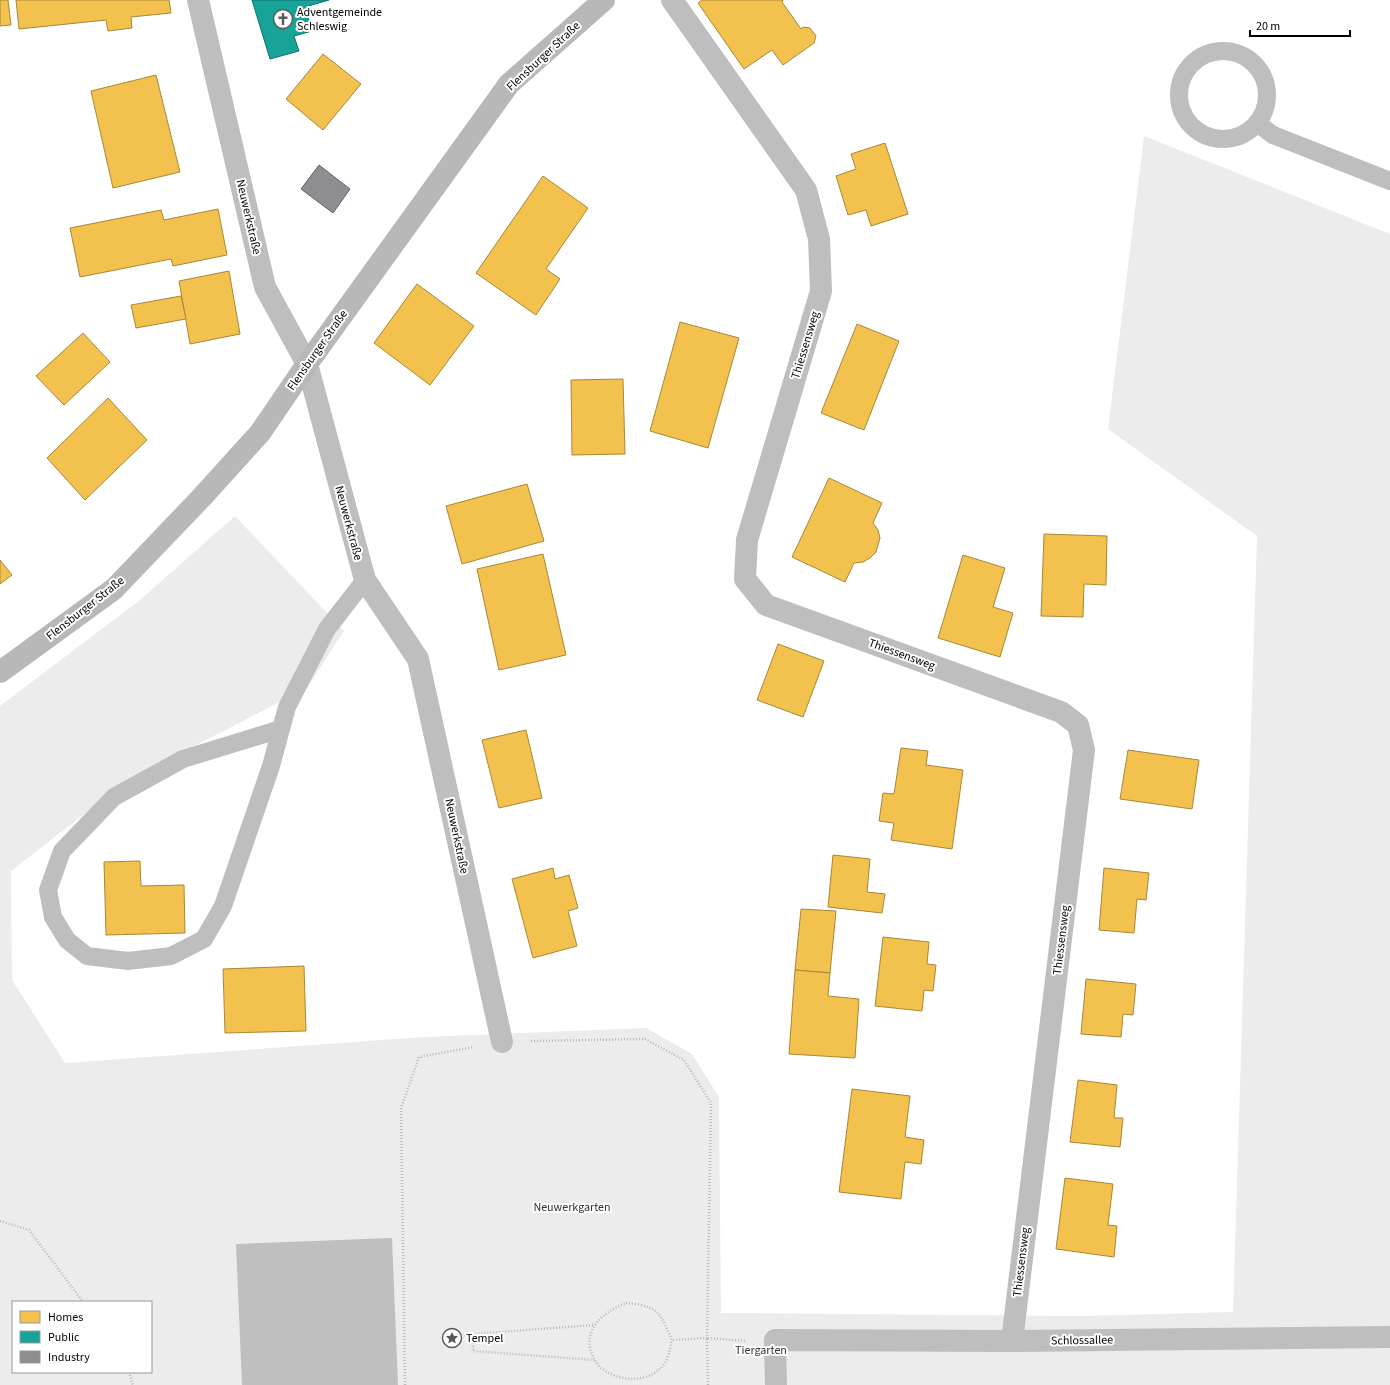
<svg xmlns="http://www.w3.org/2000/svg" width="1390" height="1385" viewBox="0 0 1390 1385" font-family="'Source Sans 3',sans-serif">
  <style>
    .green { fill: #ececec; fill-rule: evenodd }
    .water { fill: #bfbfbf }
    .homes { fill: #f2c14e; stroke: #a98737 }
    .public { fill: #17a398; stroke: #10726a }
    .industry { fill: #8d8d92; stroke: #636366 }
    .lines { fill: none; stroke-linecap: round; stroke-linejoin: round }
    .path { stroke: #b9b9b9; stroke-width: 2.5; stroke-dasharray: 1 2; stroke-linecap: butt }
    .lane { stroke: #bebebe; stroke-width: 18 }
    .street { stroke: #bebebe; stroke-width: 22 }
    .secondary { stroke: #b8b8b8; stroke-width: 22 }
    .labels { text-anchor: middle; stroke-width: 4; stroke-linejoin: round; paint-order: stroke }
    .poi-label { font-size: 12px; fill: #000; stroke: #fff; text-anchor: start }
    .street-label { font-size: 12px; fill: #000; stroke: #fff }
    .park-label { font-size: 12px; fill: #333; stroke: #fff }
  </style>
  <rect width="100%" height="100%" fill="#fff"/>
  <path class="green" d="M1144,136L1390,234V1385H0V706L140,600L235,516L344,631L307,688L128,780L11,871L12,980L65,1063L423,1037L646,1028L692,1054L719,1097L721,1313L1082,1316L1233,1312L1257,536L1108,429ZM13,1302H151V1372H13Z"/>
  <path class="water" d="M392,1238L398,1385H242L236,1244Z"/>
  <g class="homes">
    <path d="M0,0H8L11,25L0,26Z"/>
    <path d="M16,0H169L171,13L131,17L132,28L108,31L106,20L19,29Z"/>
    <path d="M702,0H783L782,2L801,29L803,27L810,28L816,36L814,43L783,65L772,50L744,69L698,3Z"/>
    <path d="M323,54L361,84L323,130L286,99Z"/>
    <path d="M156,75L180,172L113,188L91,91Z"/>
    <path d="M885,143L908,214L871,226L866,210L848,215L836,176L856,169L851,154Z"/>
    <path d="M543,176L588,208L546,269L560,279L536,315L476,273Z"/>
    <path d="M218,209L227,255L173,266L171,259L80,277L70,228L161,210L164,220Z"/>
    <path d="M229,271L240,334L190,344L179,281Z"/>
    <path d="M417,284L474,326L430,385L374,343Z"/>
    <path d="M181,296L186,319L136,328L131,305Z"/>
    <path d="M680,322L739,338L708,448L650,431Z"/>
    <path d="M857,324L899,341L864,430L821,413Z"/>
    <path d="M83,333L110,362L64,405L36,376Z"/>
    <path d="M623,379L625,454L572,455L571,380Z"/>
    <path d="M108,398L147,440L85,500L47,458Z"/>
    <path d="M829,478L882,503L873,523L878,530L880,538L876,552L870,558L863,562L854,563L845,582L792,557Z"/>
    <path d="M527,484L544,541L462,564L446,506Z"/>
    <path d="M1044,534L1107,536L1106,585L1084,584L1083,617L1041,616Z"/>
    <path d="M543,554L566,655L499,670L477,569Z"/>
    <path d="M963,555L1005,568L993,607L1013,613L1000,657L938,638Z"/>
    <path d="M0,560L12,575L0,584Z"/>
    <path d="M778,644L824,661L803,717L757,700Z"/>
    <path d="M526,730L542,798L499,808L482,740Z"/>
    <path d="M901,748L928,751L926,765L963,770L952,849L891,840L894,823L879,821L883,793L894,794Z"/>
    <path d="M1128,750L1199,760L1192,809L1120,799Z"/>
    <path d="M833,855L870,859L867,892L885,894L882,913L828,907Z"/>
    <path d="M140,861L141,886L184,885L185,933L106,935L104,862Z"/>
    <path d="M553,868L555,879L569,875L578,908L568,911L577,946L533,958L512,879Z"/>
    <path d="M1104,868L1149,873L1146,900L1137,899L1134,933L1099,930Z"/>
    <path d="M801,909L836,911L830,973L795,970Z"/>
    <path d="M883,937L929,942L927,964L936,965L933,991L924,990L922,1011L875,1006Z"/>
    <path d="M304,966L306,1031L225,1033L223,969Z"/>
    <path d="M795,970L830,973L828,996L859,999L855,1058L789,1054Z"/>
    <path d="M1086,979L1136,984L1133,1015L1123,1014L1121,1037L1081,1034Z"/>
    <path d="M1078,1080L1117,1085L1114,1118H1123L1120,1147L1070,1142Z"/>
    <path d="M852,1089L910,1096L905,1137L924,1140L921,1164L905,1162L901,1199L839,1192Z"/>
    <path d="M1065,1178L1113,1184L1108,1225L1117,1226L1114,1257L1056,1249Z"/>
  </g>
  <path class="public" d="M252,0H329L305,7L312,31L294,36L299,51L270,59Z"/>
  <path class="industry" d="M319,165L350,189L333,213L301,189Z"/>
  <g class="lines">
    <g class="path">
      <path d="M531,1041L645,1039L684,1060L711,1103L707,1338L672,1340"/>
      <path d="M0,1221L29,1230L83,1302"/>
      <path d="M626,1303C647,1305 658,1307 666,1327C668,1331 670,1335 671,1338C672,1343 670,1349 669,1353C661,1385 617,1385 598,1365C577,1336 598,1314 626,1303Z"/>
      <path d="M593,1325L473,1334V1351L595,1360"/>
      <path d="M129,1372L133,1385"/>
      <path d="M405,1385L401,1108L419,1057L474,1047"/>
      <path d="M708,1385L707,1338L747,1341"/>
    </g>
    <g class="lane">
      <circle cx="1223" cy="95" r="44"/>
      <path d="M1257,123L1273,135L1390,181"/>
      <path d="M281,729L183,759L114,797L62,851L48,890L53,917L67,940L87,956L128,961L171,956L204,939L223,906L271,766L281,729L287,707L327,629L365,580"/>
    </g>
    <g class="street">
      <path d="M198,0L265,287L307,364L365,580L418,659L502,1042"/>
      <path d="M672,0L806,190L819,239L821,291L747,540L745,579L766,605L1061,712L1078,725L1084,750L1012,1341"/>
      <path d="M776,1385L775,1340L1012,1341L1390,1337"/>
    </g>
    <path class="secondary" d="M0,672L114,589L202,497L260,433L307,364L509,84L604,0"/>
  </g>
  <defs>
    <g id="church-ring" transform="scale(1)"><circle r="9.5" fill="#fff" stroke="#595959" stroke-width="1.5"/><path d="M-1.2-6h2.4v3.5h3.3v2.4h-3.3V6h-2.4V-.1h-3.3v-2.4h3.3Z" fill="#595959"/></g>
    <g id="sight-ring" transform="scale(1)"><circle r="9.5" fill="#fff" stroke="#595959" stroke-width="1.5"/><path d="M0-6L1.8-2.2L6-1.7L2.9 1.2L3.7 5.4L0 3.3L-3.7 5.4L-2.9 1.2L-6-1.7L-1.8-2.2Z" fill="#595959"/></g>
  </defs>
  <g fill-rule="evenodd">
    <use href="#church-ring" x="283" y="19"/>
    <use href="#sight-ring" x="452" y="1338"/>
  </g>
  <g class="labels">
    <g class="poi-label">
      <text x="297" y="16">Adventgemeinde<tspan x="297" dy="14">Schleswig</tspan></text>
      <text x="466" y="1342">Tempel</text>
    </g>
    <g class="street-label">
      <text transform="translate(543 56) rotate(-43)" y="4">Flensburger Straße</text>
      <text transform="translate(249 217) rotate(77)" y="4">Neuwerkstraße</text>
      <text transform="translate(805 345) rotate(-73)" y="4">Thiessensweg</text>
      <text transform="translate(317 350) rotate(-55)" y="4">Flensburger Straße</text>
      <text transform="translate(349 523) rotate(75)" y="4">Neuwerkstraße</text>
      <text transform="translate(85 608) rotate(-38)" y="4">Flensburger Straße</text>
      <text transform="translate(902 654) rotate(20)" y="4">Thiessensweg</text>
      <text transform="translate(457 836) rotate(78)" y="4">Neuwerkstraße</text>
      <text transform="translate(1061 940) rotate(-83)" y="4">Thiessensweg</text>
      <text transform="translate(1021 1262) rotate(-83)" y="4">Thiessensweg</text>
      <text transform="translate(1082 1340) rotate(-1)" y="4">Schlossallee</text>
    </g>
    <g class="park-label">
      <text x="572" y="1211">Neuwerkgarten</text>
      <text x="761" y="1354">Tiergarten</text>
    </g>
  </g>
  <rect x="12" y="1301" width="140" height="72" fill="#ffffff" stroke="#999999"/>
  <rect x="20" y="1311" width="20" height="12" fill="#f2c14e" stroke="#999999"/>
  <text x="48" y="1321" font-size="12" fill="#000000">Homes</text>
  <rect x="20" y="1331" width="20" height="12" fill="#17a398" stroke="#999999"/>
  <text x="48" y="1341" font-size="12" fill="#000000">Public</text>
  <rect x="20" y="1351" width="20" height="12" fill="#8d8d92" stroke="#999999"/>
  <text x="48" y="1361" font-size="12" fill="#000000">Industry</text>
  <path d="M1250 30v6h100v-6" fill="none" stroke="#000000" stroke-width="2"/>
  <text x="1256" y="30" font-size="12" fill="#000000" stroke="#ffffff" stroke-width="3" paint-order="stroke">20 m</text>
</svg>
